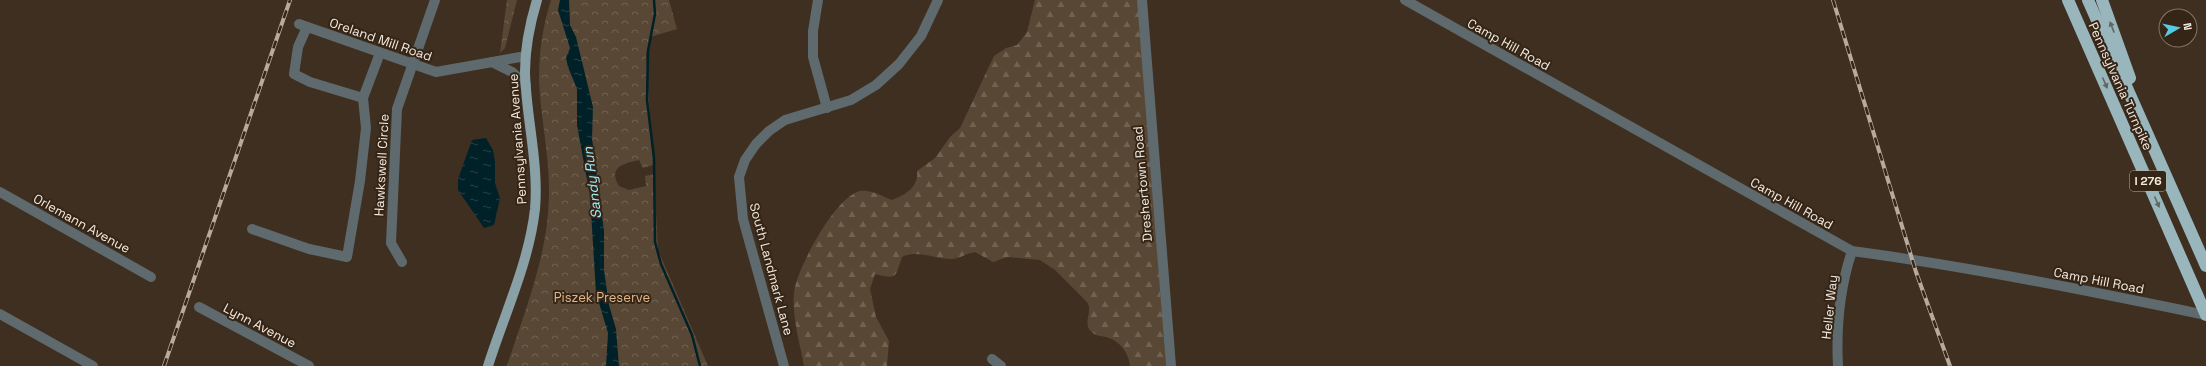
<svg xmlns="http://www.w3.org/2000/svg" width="2206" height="366" viewBox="0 0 2206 366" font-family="'Space Grotesk',sans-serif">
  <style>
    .forest { fill: url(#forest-firs) }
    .park { fill: url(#park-crowns) }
    .water { fill: url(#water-ripples) }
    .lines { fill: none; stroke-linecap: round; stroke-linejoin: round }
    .stream { stroke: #012128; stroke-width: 2.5 }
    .minor { stroke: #5e6a6d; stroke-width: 10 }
    .major { stroke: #88a0a6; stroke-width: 10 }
    .highway { stroke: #99b6bd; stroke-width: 12 }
    .rail-casing { stroke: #b7ab9f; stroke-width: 4 }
    .rail { stroke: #342516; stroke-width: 2.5; stroke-dasharray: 8; stroke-linecap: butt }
    .oneway { fill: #616661 }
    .labels { text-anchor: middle; stroke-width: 4; stroke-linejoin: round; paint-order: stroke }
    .shield { fill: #342516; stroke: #baafa3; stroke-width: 1 }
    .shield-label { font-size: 12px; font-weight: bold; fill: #f4eae0 }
    .street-label { font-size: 13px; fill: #f4eae0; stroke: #342516 }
    .park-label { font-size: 13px; fill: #e2b688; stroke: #342516 }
    .water-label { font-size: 14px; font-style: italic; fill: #9febfe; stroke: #342516 }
  </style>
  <defs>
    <pattern id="forest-firs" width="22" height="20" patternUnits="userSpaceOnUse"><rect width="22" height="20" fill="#594735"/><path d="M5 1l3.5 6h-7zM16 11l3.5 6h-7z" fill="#716252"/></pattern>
    <pattern id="park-crowns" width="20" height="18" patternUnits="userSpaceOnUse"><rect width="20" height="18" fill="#594735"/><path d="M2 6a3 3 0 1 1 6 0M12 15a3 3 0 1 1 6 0" fill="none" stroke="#716252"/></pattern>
    <pattern id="water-ripples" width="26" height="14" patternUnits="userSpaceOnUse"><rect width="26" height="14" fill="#012128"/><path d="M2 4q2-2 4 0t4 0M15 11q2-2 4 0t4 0" fill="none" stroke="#274147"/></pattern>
  </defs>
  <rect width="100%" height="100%" fill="#3e2f20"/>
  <path class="forest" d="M1035,0H1138L1166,366H1130C1129,354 1121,342 1109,338C1101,335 1094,337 1089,329C1084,320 1093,311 1087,302L1055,270L1040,260L1007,257L993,262L975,252C967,253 961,258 953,259C937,260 917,249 902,257C895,277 898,280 875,274L870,289L876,317L889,341L887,366H804C800,342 790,312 795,287C800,264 836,196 860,191C870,189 882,196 892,200C905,195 919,187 917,171L935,158L950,137L960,128L994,56L1006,48L1017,45L1027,32Z"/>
  <g class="park">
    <path d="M507,0H517L505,48L500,53Z"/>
    <path d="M551,0H669L677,29L650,37L646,55L653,165L643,168L639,160C625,163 607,167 619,186L629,190L646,186L645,176L654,174L658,250L708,366H507C525,310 548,255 549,196C550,156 540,117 539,78C539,51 543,25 551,0Z"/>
  </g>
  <g class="water">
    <path d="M560,0H569L570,25L576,37L593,107L592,138L604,231V270L609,305L616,329L619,366H606L608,333L596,293L590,196L577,125V89L568,67L566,58L570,48L558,10Z"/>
    <path d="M486,138L493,150L495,162V183L500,198L494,225L484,228L458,190V179L472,140Z"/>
  </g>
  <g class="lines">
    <path class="stream" d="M654,0L655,14L648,51L647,100L654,158L655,242L661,264L692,335L700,366"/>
    <g class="minor">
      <path d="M818,0L813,31V57L827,108"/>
      <path d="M1142,0L1171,366"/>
      <path d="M1405,0L1852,251C1971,267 2089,291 2206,315"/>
      <path d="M299,24L436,72L526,56"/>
      <path d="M307,27L298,47L294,74L310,82L363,98"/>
      <path d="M492,62L512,72L526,85"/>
      <path d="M0,192L151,277"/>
      <path d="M252,229L309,249L347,257L360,181L366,128L363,98L380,53"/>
      <path d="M402,262L391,243L397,109L435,0"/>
      <path d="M199,307L309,366"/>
      <path d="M0,314L93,366"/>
      <path d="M992,359L1001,366"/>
      <path d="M784,366L743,219L739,177L745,160L756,144L769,131L785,120L851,100L876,85L899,64L921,36L938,0"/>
      <path d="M1838,366C1836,328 1840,287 1852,251"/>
    </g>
    <path class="major" d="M488,366C504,315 529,263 535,209C539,163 526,117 525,72C525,48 530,23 537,0"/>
    <g class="highway">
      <path d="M2068,0L2206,315"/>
      <path d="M2088,0L2206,266"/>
      <path d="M2102,0L2130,78"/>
    </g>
    <g class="rail-casing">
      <g id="rail">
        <path d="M1833,0L1916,272L1950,366"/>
        <path d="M164,366L290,0"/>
      </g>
    </g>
    <use href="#rail" class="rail"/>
  </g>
  <defs><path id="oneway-solid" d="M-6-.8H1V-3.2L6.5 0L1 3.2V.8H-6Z"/></defs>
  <g class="oneway">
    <use href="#oneway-solid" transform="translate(2112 27) rotate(-111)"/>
    <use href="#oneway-solid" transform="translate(2105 83) rotate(66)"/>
    <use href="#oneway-solid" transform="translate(2157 202) rotate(66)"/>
  </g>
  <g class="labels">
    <rect class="shield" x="2130" y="171" width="36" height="20" rx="3"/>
    <g class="shield-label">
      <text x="2148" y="185">I 276</text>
    </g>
    <g class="street-label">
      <text transform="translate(381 39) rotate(19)" y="5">Oreland Mill Road</text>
      <text transform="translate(1509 44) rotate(29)" y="5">Camp Hill Road</text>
      <text transform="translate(2121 86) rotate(66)" y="5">Pennsylvania Turnpike</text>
      <text transform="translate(517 139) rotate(-94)" y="5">Pennsylvania Avenue</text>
      <text transform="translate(381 165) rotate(-87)" y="5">Hawkswell Circle</text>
      <text transform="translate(1142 184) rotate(-95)" y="5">Dreshertown Road</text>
      <text transform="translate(1792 203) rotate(29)" y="5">Camp Hill Road</text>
      <text transform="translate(82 223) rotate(29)" y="5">Orlemann Avenue</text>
      <text transform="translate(772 269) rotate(75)" y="5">South Landmark Lane</text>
      <text transform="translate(2099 280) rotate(11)" y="5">Camp Hill Road</text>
      <text transform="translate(1829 307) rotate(-84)" y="5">Heller Way</text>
      <text transform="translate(260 325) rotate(28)" y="5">Lynn Avenue</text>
    </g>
    <g class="park-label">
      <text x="602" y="302">Piszek Preserve</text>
    </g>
    <g class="water-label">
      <text transform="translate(592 183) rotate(-97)" y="5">Sandy Run</text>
    </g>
  </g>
  <g transform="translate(2178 28) rotate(81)"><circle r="19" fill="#342516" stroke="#817467"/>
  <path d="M0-3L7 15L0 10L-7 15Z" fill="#57c9e2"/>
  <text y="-6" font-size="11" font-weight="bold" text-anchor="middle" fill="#f4eae0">N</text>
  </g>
</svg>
